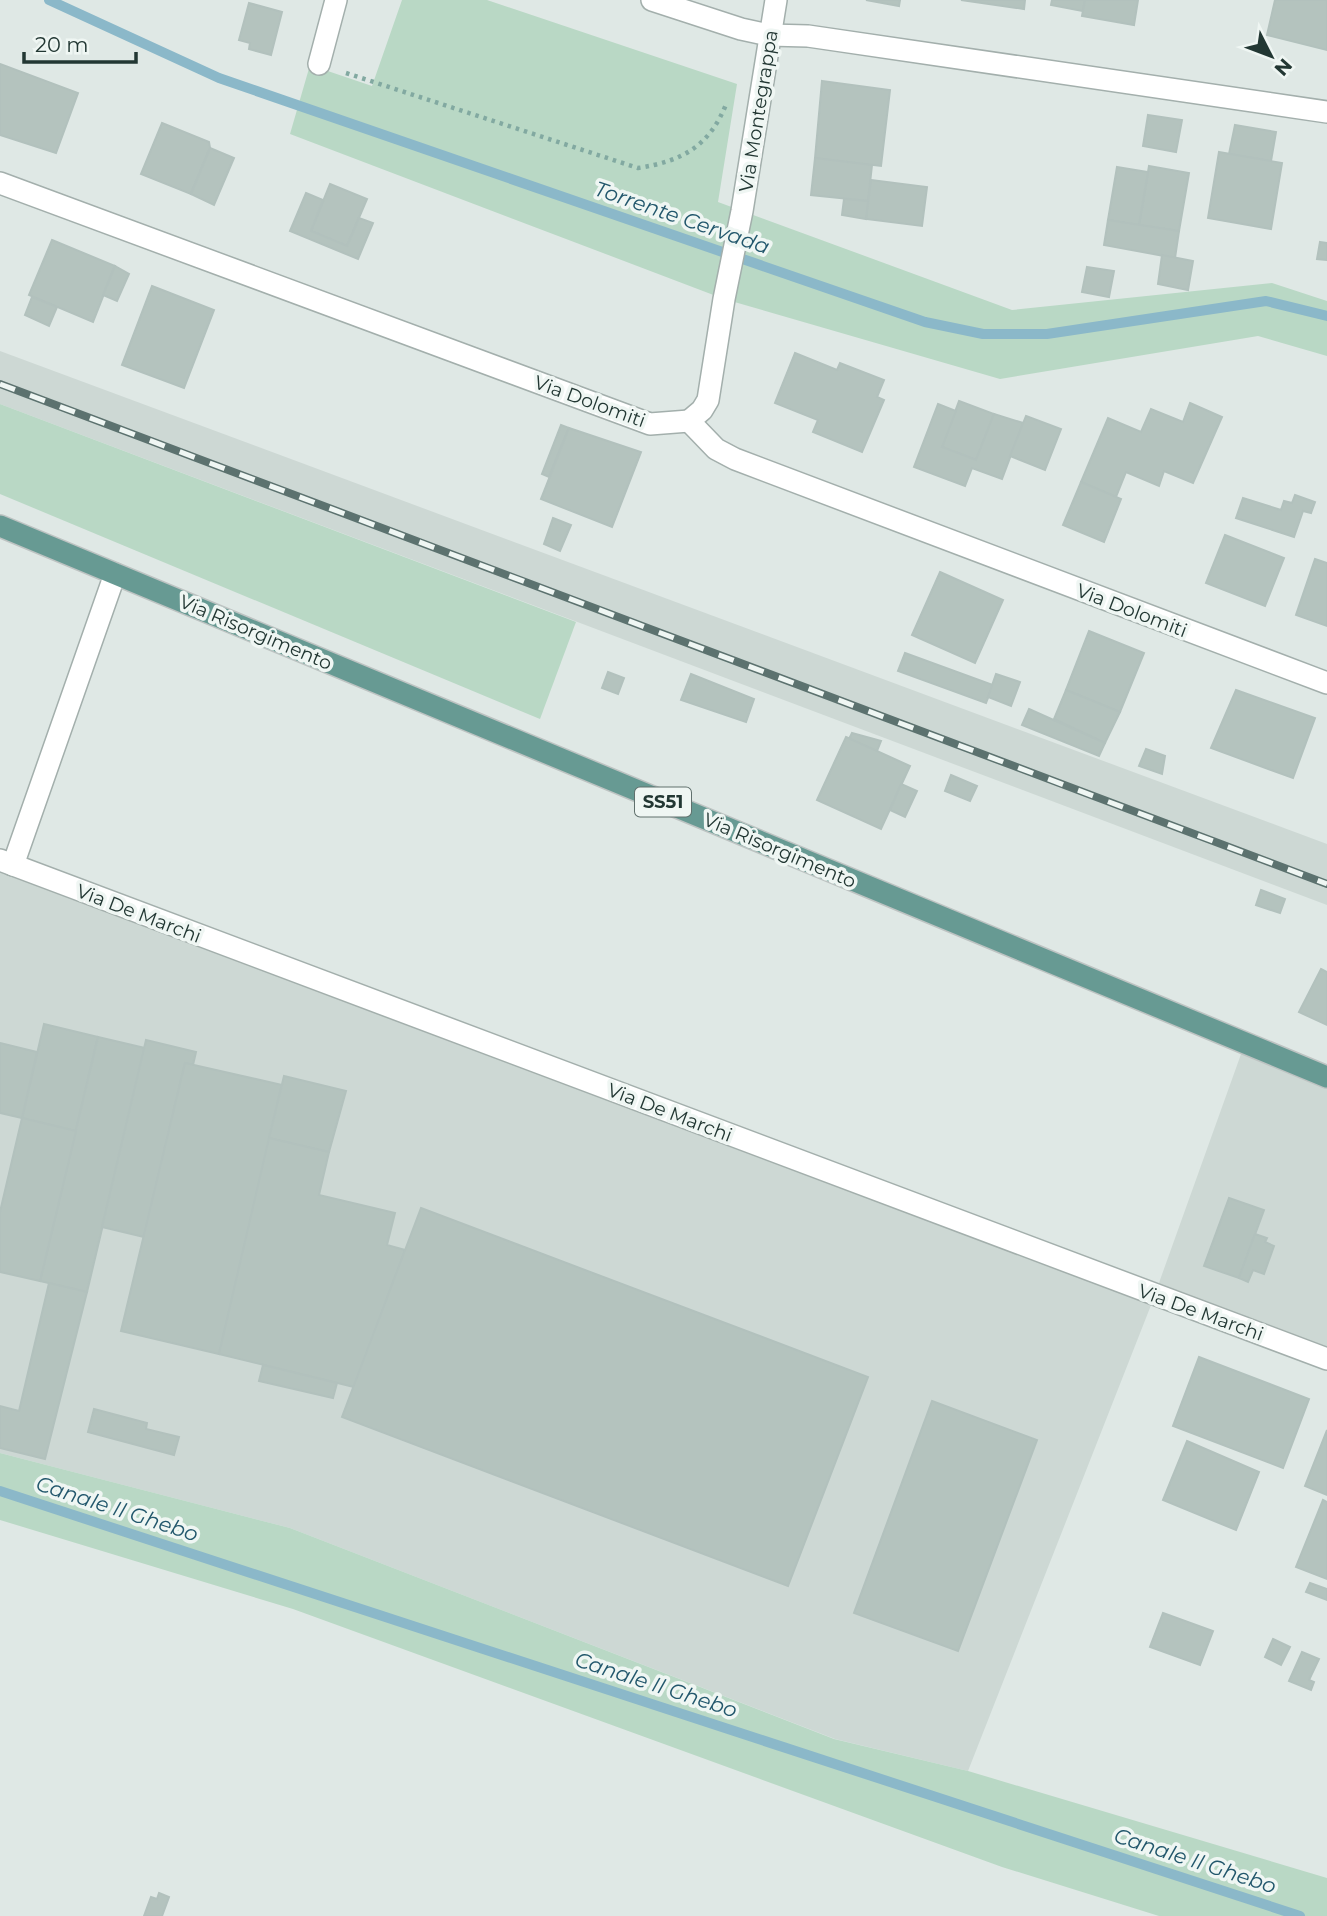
<svg xmlns="http://www.w3.org/2000/svg" width="1327" height="1916" viewBox="0 0 1327 1916" font-family="Montserrat,sans-serif">
  <style>
    .built { fill: #cdd8d4 }
    .green { fill: #b9d8c5 }
    .lines { fill: none; stroke-linecap: round; stroke-linejoin: round }
    .stream { stroke: #8bb8c9; stroke-width: 10 }
    .building { fill: #b4c3be; stroke: #b2c1bd; stroke-width: 2 }
    .service-casing { stroke: #a3afac; stroke-width: 24 }
    .minor-casing { stroke: #a3afac; stroke-width: 24 }
    .primary-casing { stroke: #bdc3c2; stroke-width: 24 }
    .path { stroke: #82a9a1; stroke-width: 4.5; stroke-dasharray: 3.5 5; stroke-linecap: butt }
    .service { stroke: #fff; stroke-width: 21 }
    .minor { stroke: #fff; stroke-width: 21 }
    .primary { stroke: #679a93; stroke-width: 21 }
    .rail-casing { stroke: #5c726f; stroke-width: 8 }
    .rail { stroke: #eff6f3; stroke-width: 5; stroke-dasharray: 16; stroke-linecap: butt }
    .labels { text-anchor: middle; stroke-width: 7; stroke-linejoin: round; paint-order: stroke }
    .shield { fill: #eff6f3; stroke: #60706d; stroke-width: 2 }
    .shield-label { font-size: 18px; font-weight: bold; fill: #223733 }
    .street-label { font-size: 19px; fill: #223733; stroke: #eff6f3 }
    .water-label { font-size: 21px; font-style: italic; fill: #22576c; stroke: #eff6f3 }
  </style>
  <rect width="100%" height="100%" fill="#dfe8e5"/>
  <g class="built">
    <path d="M0,351L1327,844V905L0,404Z"/>
    <path d="M0,860L1155,1294L1245,1043L1327,1077V1359L1155,1295L968,1771L835,1739L290,1528L0,1453Z"/>
  </g>
  <g class="green">
    <path d="M402,0H487L737,84L718,202L1012,310L1272,283L1327,301V356L1258,336L1000,379L724,299L290,134L310,65L372,86Z"/>
    <path d="M0,404L576,622L540,719L0,494Z"/>
    <path d="M0,1453L290,1528L834,1739L968,1771L1327,1878V1916H1159L1002,1867L293,1609L0,1520Z"/>
  </g>
  <g class="lines">
    <g class="stream">
      <path d="M49,0L219,78L925,322L983,334H1047L1266,301L1327,316"/>
      <path d="M0,1491L1300,1916"/>
    </g>
  </g>
  <g class="building">
    <path d="M866,0H900L899,6Z"/>
    <path d="M961,0H1025L1024,9Z"/>
    <path d="M1052,0H1085L1083,11L1051,5Z"/>
    <path d="M1085,0H1138L1134,25L1082,16Z"/>
    <path d="M1275,0H1327V50L1267,35Z"/>
    <path d="M249,3L282,12L271,55L249,49L250,43L239,40Z"/>
    <path d="M0,64L78,93L56,153L0,135Z"/>
    <path d="M822,81L890,90L881,166L815,158Z"/>
    <path d="M1148,115L1182,120L1176,152L1143,146Z"/>
    <path d="M162,123L209,142L210,148L191,194L141,174Z"/>
    <path d="M1235,125L1276,132L1271,161L1229,154Z"/>
    <path d="M210,148L234,158L214,205L191,194Z"/>
    <path d="M1219,152L1282,163L1271,229L1208,218Z"/>
    <path d="M815,158L872,165L868,201L811,195Z"/>
    <path d="M1149,166L1189,173L1179,231L1139,225Z"/>
    <path d="M1117,167L1148,172L1139,225L1108,220Z"/>
    <path d="M871,180L927,187L922,226L866,219Z"/>
    <path d="M330,184L367,199L347,246L311,231Z"/>
    <path d="M306,193L323,200L311,231L347,246L359,218L373,223L358,259L290,231Z"/>
    <path d="M844,199L868,201L866,219L842,215Z"/>
    <path d="M1108,220L1179,231L1175,258L1104,245Z"/>
    <path d="M52,240L115,266L93,322L29,295Z"/>
    <path d="M1320,242L1327,243V260L1317,259Z"/>
    <path d="M1162,255L1193,261L1188,290L1158,284Z"/>
    <path d="M115,266L129,274L117,301L103,295Z"/>
    <path d="M1087,267L1114,271L1109,297L1082,292Z"/>
    <path d="M152,286L214,310L184,388L122,365Z"/>
    <path d="M32,297L57,307L49,326L25,315Z"/>
    <path d="M795,353L837,370L840,363L884,380L877,397L884,400L862,452L813,432L818,420L775,403Z"/>
    <path d="M959,401L994,414L976,460L942,447Z"/>
    <path d="M1190,403L1222,417L1193,483L1164,471L1159,486L1126,472L1116,497L1081,482L1108,418L1141,432L1151,409L1183,422Z"/>
    <path d="M938,404L956,411L942,447L976,460L994,414L1023,423L1002,479L972,468L965,486L914,467Z"/>
    <path d="M1026,416L1061,429L1045,470L1010,456Z"/>
    <path d="M561,425L569,428L549,477L542,474Z"/>
    <path d="M569,428L641,452L612,527L541,499Z"/>
    <path d="M1081,482L1121,499L1104,542L1063,525Z"/>
    <path d="M1295,495L1315,502L1311,513L1303,511L1294,537L1236,518L1243,498L1281,510L1284,501L1292,503Z"/>
    <path d="M553,518L571,525L560,551L544,544Z"/>
    <path d="M1225,535L1284,558L1265,606L1206,583Z"/>
    <path d="M1315,559L1327,563V626L1296,615Z"/>
    <path d="M940,572L1003,600L975,663L912,635Z"/>
    <path d="M1089,631L1144,653L1120,712L1066,690Z"/>
    <path d="M905,653L993,685L986,703L898,671Z"/>
    <path d="M608,672L624,678L618,694L602,688Z"/>
    <path d="M691,674L754,699L746,722L681,700Z"/>
    <path d="M996,674L1020,682L1011,706L988,697Z"/>
    <path d="M1066,690L1120,712L1105,743L1054,719Z"/>
    <path d="M1236,690L1315,718L1293,778L1211,748Z"/>
    <path d="M1029,709L1105,743L1099,756L1022,725Z"/>
    <path d="M852,733L881,741L877,751L849,739Z"/>
    <path d="M846,737L910,766L881,829L817,800Z"/>
    <path d="M1146,749L1165,756L1162,774L1139,766Z"/>
    <path d="M951,775L977,786L970,801L945,791Z"/>
    <path d="M901,784L917,791L905,817L890,810Z"/>
    <path d="M1261,890L1285,899L1280,913L1256,905Z"/>
    <path d="M1321,969L1327,972V1025L1299,1012Z"/>
    <path d="M44,1024L98,1037L76,1131L22,1118Z"/>
    <path d="M98,1037L145,1048L87,1292L40,1281Z"/>
    <path d="M146,1040L196,1052L193,1065L185,1063L144,1237L102,1227Z"/>
    <path d="M0,1043L37,1052L22,1118L0,1113Z"/>
    <path d="M185,1063L282,1085L219,1354L121,1331Z"/>
    <path d="M284,1076L346,1091L329,1152L269,1138Z"/>
    <path d="M22,1118L76,1131L40,1281L0,1272V1212Z"/>
    <path d="M269,1138L329,1152L319,1195L395,1213L387,1245L405,1250L354,1387L219,1354Z"/>
    <path d="M1229,1198L1264,1210L1239,1278L1204,1266Z"/>
    <path d="M421,1208L868,1377L788,1586L342,1417Z"/>
    <path d="M1255,1234L1267,1238L1265,1242L1274,1246L1264,1274L1253,1270L1248,1282L1239,1278Z"/>
    <path d="M49,1283L87,1292L45,1459L0,1448V1406L19,1411Z"/>
    <path d="M1199,1357L1309,1399L1283,1468L1173,1426Z"/>
    <path d="M263,1365L337,1383L333,1398L259,1381Z"/>
    <path d="M932,1401L1037,1440L958,1651L854,1613Z"/>
    <path d="M94,1409L147,1423L146,1429L179,1437L174,1455L88,1432Z"/>
    <path d="M1327,1430V1495L1305,1486Z"/>
    <path d="M1187,1441L1259,1472L1236,1530L1163,1500Z"/>
    <path d="M1323,1500L1327,1502V1579L1296,1567Z"/>
    <path d="M1310,1583L1327,1589V1600L1306,1592Z"/>
    <path d="M1163,1613L1213,1631L1200,1665L1150,1647Z"/>
    <path d="M1273,1639L1290,1647L1281,1665L1265,1657Z"/>
    <path d="M1302,1652L1319,1659L1309,1680L1314,1682L1311,1690L1289,1681Z"/>
    <path d="M159,1893L169,1897L162,1916H144L151,1897L157,1899Z"/>
  </g>
  <g class="lines">
    <g class="service-casing">
      <path id="service" d="M319,64L336,0"/>
    </g>
    <g class="minor-casing">
      <g id="minor">
        <path d="M652,0L741,29L769,35L808,36L1327,112"/>
        <path d="M0,183L650,424L689,421"/>
        <path d="M689,421L716,449L735,459L1327,683"/>
        <path d="M689,421L702,410L708,400L724,299L742,211L776,0"/>
        <path d="M0,860L1327,1359"/>
        <path d="M13,865L115,574"/>
      </g>
    </g>
    <g class="primary-casing">
      <path id="primary" d="M0,526L1327,1077"/>
    </g>
    <path class="path" d="M346,73L638,168C683,161 710,146 727,102"/>
    <use href="#service" class="service"/>
    <use href="#minor" class="minor"/>
    <use href="#primary" class="primary"/>
    <g class="rail-casing">
      <path id="rail" d="M0,384L1327,884"/>
    </g>
    <use href="#rail" class="rail"/>
  </g>
  <g class="labels">
    <rect class="shield" x="635" y="787.5" width="56" height="29" rx="5"/>
    <g class="shield-label">
      <text x="663" y="808">SS51</text>
    </g>
    <g class="street-label">
      <text transform="translate(758 111) rotate(-81)" y="7">Via Montegrappa</text>
      <text transform="translate(590 401) rotate(20)" y="7">Via Dolomiti</text>
      <text transform="translate(1132 610) rotate(21)" y="7">Via Dolomiti</text>
      <text transform="translate(256 632) rotate(23)" y="7">Via Risorgimento</text>
      <text transform="translate(780 850) rotate(23)" y="7">Via Risorgimento</text>
      <text transform="translate(139 913) rotate(21)" y="7">Via De Marchi</text>
      <text transform="translate(670 1112) rotate(21)" y="7">Via De Marchi</text>
      <text transform="translate(1201 1312) rotate(20)" y="7">Via De Marchi</text>
    </g>
    <g class="water-label">
      <text transform="translate(682 218) rotate(19)" y="7">Torrente Cervada</text>
      <text transform="translate(117 1509) rotate(18)" y="7">Canale Il Ghebo</text>
      <text transform="translate(656 1685) rotate(18)" y="7">Canale Il Ghebo</text>
      <text transform="translate(1195 1861) rotate(18)" y="7">Canale Il Ghebo</text>
    </g>
  </g>
  <g transform="translate(1271 56) rotate(132)" stroke="#eff6f3" stroke-width="5" paint-order="stroke">
  <path d="M0-5L12 26L0 18L-12 26Z" fill="#223733"/>
  <text y="-10" font-size="19" font-weight="bold" text-anchor="middle" fill="#223733">N</text>
  </g>
  <path d="M24 52v10h112v-10" fill="none" stroke="#223733" stroke-width="3.5"/>
  <text x="35" y="52" font-size="21" fill="#223733" stroke="#eff6f3" stroke-width="5" paint-order="stroke">20 m</text>
</svg>
